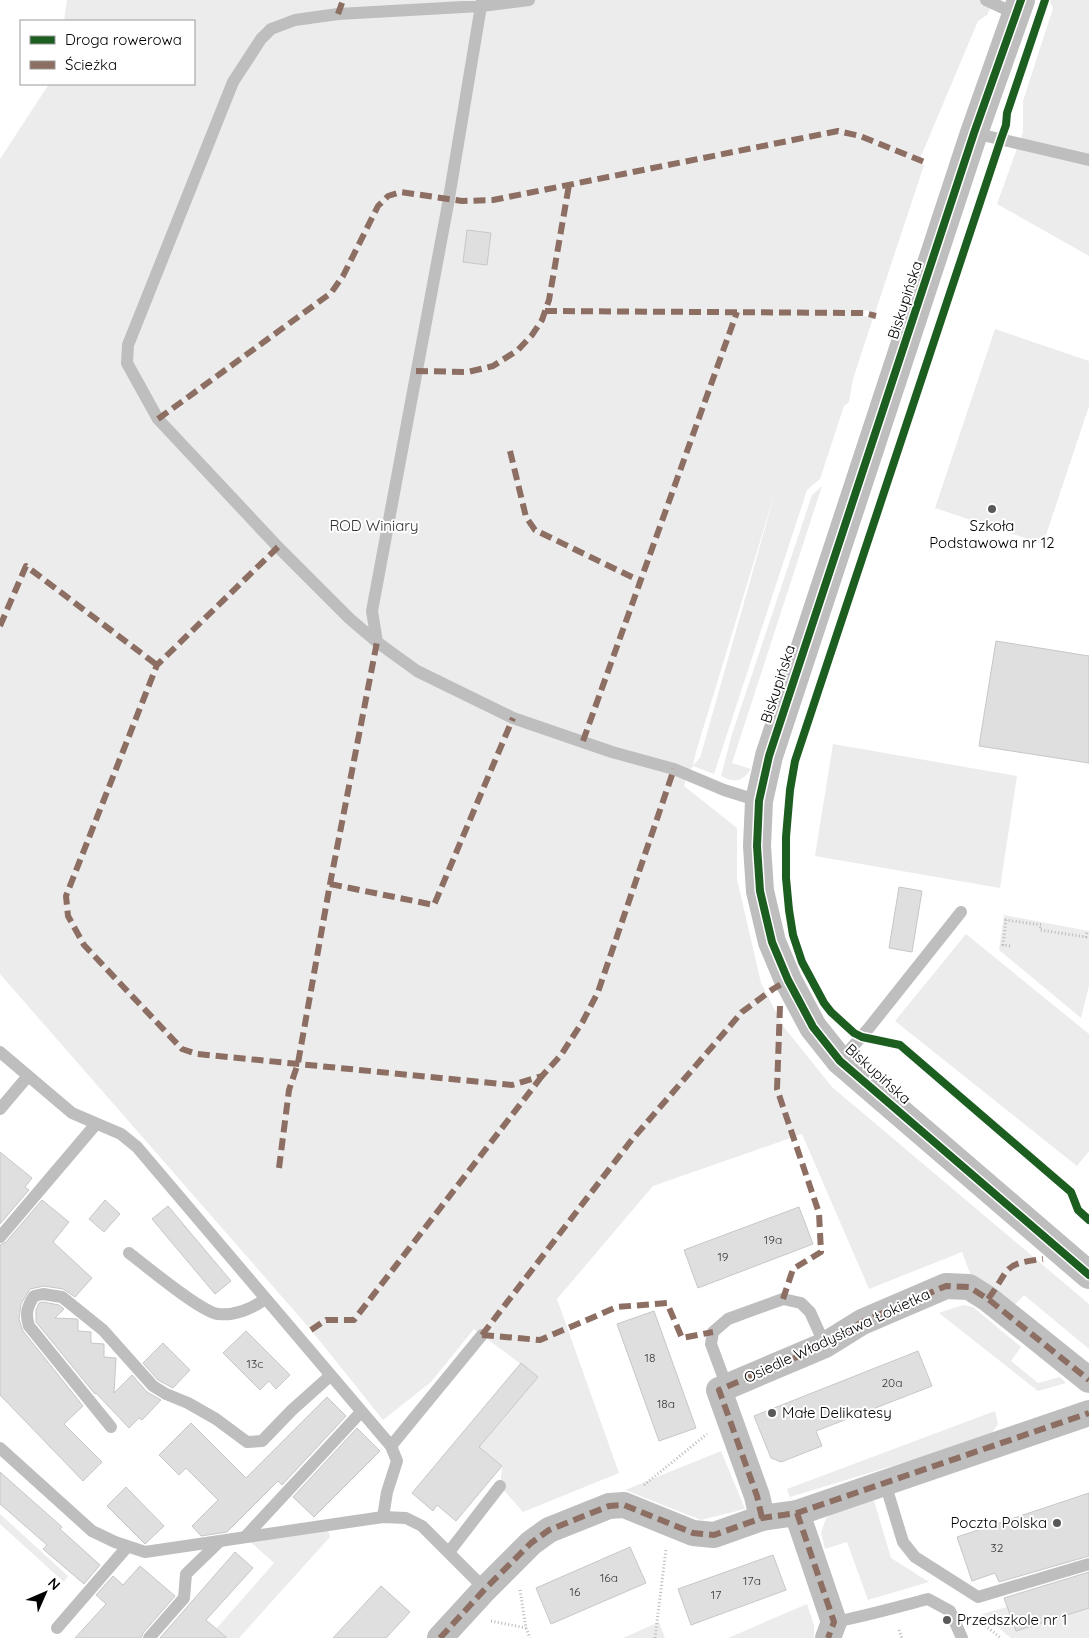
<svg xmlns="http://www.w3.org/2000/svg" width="1089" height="1638" viewBox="0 0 1089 1638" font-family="Quicksand,sans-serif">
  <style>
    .green { fill: #ececec; fill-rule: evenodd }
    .building { fill: #dfdfdf; stroke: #c7c7c7 }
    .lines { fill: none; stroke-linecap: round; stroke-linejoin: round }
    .path { stroke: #b9b9b9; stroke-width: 3; stroke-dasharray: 1 2.5; stroke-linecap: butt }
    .service { stroke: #bebebe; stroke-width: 12 }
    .minor { stroke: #bebebe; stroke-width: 26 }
    .tertiary { stroke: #bebebe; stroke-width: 28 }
    .quiet { stroke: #8d6e63; stroke-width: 6; stroke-dasharray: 12 6; stroke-linecap: butt }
    .cycleway-casing { stroke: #fff; stroke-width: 11 }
    .cycleway { stroke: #1b5e20; stroke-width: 8 }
    .poi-dot { fill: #595959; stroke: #fff; stroke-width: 2 }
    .labels { text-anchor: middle; stroke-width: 4; stroke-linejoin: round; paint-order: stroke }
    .number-label { font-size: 12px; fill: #383838 }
    .street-label { font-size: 15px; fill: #000; stroke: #fff }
    .park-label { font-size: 15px; fill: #333; stroke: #fff }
    .poi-label { font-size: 15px; fill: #000; stroke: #fff; text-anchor: start }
  </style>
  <rect width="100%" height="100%" fill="#fff"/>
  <g class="green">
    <path d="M67,0H994L987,15L978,21L919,161V163L924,165L875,313L865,310L863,316L873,318L853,379L849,402L844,406L820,479L807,490L714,774L693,766L687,774L684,786L737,828V879L761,983L783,1026L832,1087L1089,1304V1349L1024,1295L1011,1309L971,1276L962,1252L869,1289L802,1134L653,1186L557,1299L619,1473L523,1512L500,1486L502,1466L479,1447L538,1377L474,1329L431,1382L383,1420L311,1330L0,974V159L49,84H194V21H64ZM776,489L700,758L693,765L696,752Z"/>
    <path d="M1049,0H1089V256L997,204L1023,132V101L1053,8Z"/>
    <path d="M995,329L1089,361V406L1043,544L935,508Z"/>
    <path d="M822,486L732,763L751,769C742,782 735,783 721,776L732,734L812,495Z"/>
    <path d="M833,744L1017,776L1000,888L815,856Z"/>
    <path d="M1004,915L1089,931V986L1081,1018L999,950Z"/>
    <path d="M966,934L1089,1034V1151L1077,1166L895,1021Z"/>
    <path d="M963,1305L973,1307L1021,1347L1011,1361L1038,1383L1060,1377L1066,1383L1038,1391L939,1313Z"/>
    <path d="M995,1411L998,1424L991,1434L978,1440L790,1497L787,1489Z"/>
    <path d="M721,1451L745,1509L701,1520L625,1490Z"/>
    <path d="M873,1497L891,1558L929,1582L868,1600L847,1542L825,1549L821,1533L826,1518L839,1509Z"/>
    <path d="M0,1514L68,1576L64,1582L0,1524Z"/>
    <path d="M327,1527L330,1537L239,1638H208L274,1563L245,1537Z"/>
    <path d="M807,1604L814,1625V1638H728Z"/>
    <path d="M1007,1607L1016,1631L1089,1608V1638H1011L982,1614Z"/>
    <path d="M659,1622L665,1638H623Z"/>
  </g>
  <g class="building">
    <path d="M467,230L491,233L487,265L463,262Z"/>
    <path d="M996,641L1089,656V763L979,746Z"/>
    <path d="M899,887L922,891L912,952L889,948Z"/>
    <path d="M0,1152L32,1178L25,1187L29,1190L0,1224Z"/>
    <path d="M42,1200L69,1222L53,1242L92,1278L75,1297L63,1289L44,1286L30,1289L21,1304L19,1319L23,1331L83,1406L64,1424L102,1462L83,1481L0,1395V1245L6,1242Z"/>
    <path d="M105,1200L120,1214L104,1232L89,1219Z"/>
    <path d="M168,1206L231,1281L215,1294L152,1219Z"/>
    <path d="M799,1207L813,1244L698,1288L684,1250Z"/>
    <path d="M43,1302L59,1305L64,1309L55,1318L77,1319L78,1321V1331L91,1332V1343L104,1344V1357L116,1358L114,1393L132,1375L147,1392L161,1400L142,1420L139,1418L129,1428L96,1393L95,1394L36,1322V1310L39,1303Z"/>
    <path d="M654,1311L696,1428L659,1441L617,1324Z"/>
    <path d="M246,1331L290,1375L276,1389L269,1381L260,1390L223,1353Z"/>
    <path d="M163,1343L190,1370L173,1388L158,1380L143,1363Z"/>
    <path d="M918,1351L932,1386L816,1431L822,1446L781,1462L771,1458L754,1416Z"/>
    <path d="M521,1363L538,1377L479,1447L502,1466L456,1521L437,1505L433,1511L412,1493Z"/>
    <path d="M327,1397L346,1416L282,1485L278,1481L227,1532L201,1536L192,1526L218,1500L186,1468L179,1475L159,1455L191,1423L246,1478Z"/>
    <path d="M357,1428L380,1451L314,1517L293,1497Z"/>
    <path d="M0,1472L62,1527L60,1529L100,1565L84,1584L43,1549L47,1545L0,1504Z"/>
    <path d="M126,1487L164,1526L145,1544L107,1506Z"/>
    <path d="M1089,1493V1556L999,1582L995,1573L972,1581L957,1537Z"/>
    <path d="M630,1547L646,1583L551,1624L536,1588Z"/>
    <path d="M235,1552L253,1568L206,1620L227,1638H160Z"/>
    <path d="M773,1555L786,1590L691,1625L678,1589Z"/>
    <path d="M140,1566L175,1596L143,1633L141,1638H75L106,1604L96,1595L113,1576L123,1585Z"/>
    <path d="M1089,1572V1608L1016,1631L1004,1598Z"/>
    <path d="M381,1586L410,1612L386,1638H333Z"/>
  </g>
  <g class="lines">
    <g class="path">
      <path d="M1010,946L1003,945L1006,920L1041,925L1040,930L1086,937L1087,931"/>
      <path d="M644,1485L707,1434"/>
      <path d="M520,1590L526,1628L530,1638"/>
      <path d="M974,1617L1001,1638"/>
      <path d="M491,1621L526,1628"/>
      <path d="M899,1630L902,1638"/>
      <path d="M655,1638L666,1549"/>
    </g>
    <g class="service">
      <path d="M529,0L481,6L338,14L295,20L271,29L261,39L233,82L128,345L127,363L158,419L278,547L350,619L377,642L417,671L513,718L612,752L674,769L724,790L759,801"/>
      <path d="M986,0L1016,14"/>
      <path d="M974,133L1089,160"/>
      <path d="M377,642L372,611L448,204L482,0"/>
      <path d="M0,1052L72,1113L121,1134L137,1147L391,1446L397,1461L387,1492L383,1517"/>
      <path d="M840,1061L868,1029L961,912"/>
      <path d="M0,1109L28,1076"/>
      <path d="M0,1237L96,1124"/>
      <path d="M129,1253C146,1266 201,1312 218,1314C234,1316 252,1309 265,1299"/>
      <path d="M727,1387L711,1344L713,1332L728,1319L783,1299L801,1303L810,1312L825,1345"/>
      <path d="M111,1427L29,1326C25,1314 27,1307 34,1296L43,1294L62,1297L103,1330L153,1386L166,1394L188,1403L216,1419L247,1442L262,1441L292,1410L330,1376"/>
      <path d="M391,1446L482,1335"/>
      <path d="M0,1448L92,1531L115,1542L145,1552L383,1517L406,1518L422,1526L485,1589"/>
      <path d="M885,1483L903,1542L915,1557L978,1597L1089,1564"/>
      <path d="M245,1537L361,1412"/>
      <path d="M449,1552L500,1486"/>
      <path d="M834,1622C866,1616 897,1607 928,1599L950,1611L962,1638"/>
      <path d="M57,1628L127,1547"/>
      <path d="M149,1638L184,1598L186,1574L219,1542"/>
    </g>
    <g class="minor">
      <path d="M797,1513L834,1622L828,1638"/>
      <path d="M762,1518L757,1496L719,1390L825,1345L862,1322L946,1286L969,1287L988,1299L1089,1380"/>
      <path d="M440,1638L485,1589L531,1543L549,1530L609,1506L624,1505L693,1533L714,1535L762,1518L797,1513L1089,1413"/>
    </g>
    <path class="tertiary" d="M1021,0L974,133L769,756L759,801L757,846L760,891L772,942L788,980L813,1027L840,1061L1089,1275"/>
    <g class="quiet">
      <path d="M338,14L343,0"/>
      <path d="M545,311L864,313L876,316"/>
      <path d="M416,371L468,372L493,366L518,350L532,335L542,320L549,300L569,185"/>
      <path d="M158,419L331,293L343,276L378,206L388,196L401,192L462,201L493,200L838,131L860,136L927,163"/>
      <path d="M510,451L526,517L535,530L640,581"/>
      <path d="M278,547L157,665L66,896L68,916L84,945L182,1049L197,1054L512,1085L542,1076L561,1055L583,1021L598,992L674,769"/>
      <path d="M0,626L26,566L157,665"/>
      <path d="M583,741L737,312"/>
      <path d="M330,884L434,905L513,718"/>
      <path d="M780,1006L777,1089L819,1213L821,1252L793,1269L783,1299"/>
      <path d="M279,1168L289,1090L298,1063L330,884L377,642"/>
      <path d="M988,1299C1011,1269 1000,1264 1043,1259"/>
      <path d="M311,1330L326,1320H354L542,1076"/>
      <path d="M482,1335L630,1142L742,1012L773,989L788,980"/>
      <path d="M482,1335L540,1340L617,1307L667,1303L682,1338L713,1332"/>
      <path d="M797,1513L834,1622L828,1638"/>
      <path d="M762,1518L757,1496L719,1390L825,1345L862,1322L946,1286L969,1287L988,1299L1089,1380"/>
      <path d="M440,1638L485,1589L531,1543L549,1530L609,1506L624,1505L693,1533L714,1535L762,1518L797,1513L1089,1413"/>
    </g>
    <g class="cycleway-casing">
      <g id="cycleway">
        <path d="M1021,0L974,133L769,756L759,801L757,846L760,891L772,942L788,980L813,1027L840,1061L1089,1275"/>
        <path d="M1045,0L1007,113L1006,125L1001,139L795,761L790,790L786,837V878L789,910L793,935L802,962L824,1003L831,1012L854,1033L862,1037L900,1045L1071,1192L1078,1210L1089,1220"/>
      </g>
    </g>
    <use href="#cycleway" class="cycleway"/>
  </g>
  <g class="poi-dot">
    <circle cx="992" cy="509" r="5"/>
    <circle cx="772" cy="1413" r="5"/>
    <circle cx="1057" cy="1523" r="5"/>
    <circle cx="947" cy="1620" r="5"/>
  </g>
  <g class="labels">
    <g class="number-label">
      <text x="773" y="1244">19a</text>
      <text x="723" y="1261">19</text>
      <text x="650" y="1362">18</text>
      <text x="255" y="1368">13c</text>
      <text x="892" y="1387">20a</text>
      <text x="666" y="1408">18a</text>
      <text x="997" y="1552">32</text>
      <text x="609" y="1582">16a</text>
      <text x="752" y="1585">17a</text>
      <text x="575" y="1596">16</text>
      <text x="716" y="1599">17</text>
    </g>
    <g class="street-label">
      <text transform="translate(905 300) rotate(-72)" y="5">Biskupińska</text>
      <text transform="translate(778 684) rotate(-72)" y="5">Biskupińska</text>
      <text transform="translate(878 1074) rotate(42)" y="5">Biskupińska</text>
      <text transform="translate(837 1336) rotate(-25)" y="5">Osiedle Władysława Łokietka</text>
    </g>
    <g class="park-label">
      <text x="374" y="531">ROD Winiary</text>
    </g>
    <g class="poi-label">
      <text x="992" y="531" text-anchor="middle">Szkoła<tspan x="992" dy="17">Podstawowa nr 12</tspan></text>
      <text x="782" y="1418">Małe Delikatesy</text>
      <text x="1047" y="1528" text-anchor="end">Poczta Polska</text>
      <text x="957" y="1625">Przedszkole nr 1</text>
    </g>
  </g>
  <rect x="20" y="20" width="175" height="65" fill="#ffffff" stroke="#999999"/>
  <rect x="30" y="36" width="25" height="8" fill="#1b5e20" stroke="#999999"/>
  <text x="65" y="45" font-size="15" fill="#000000">Droga rowerowa</text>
  <rect x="30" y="61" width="25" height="8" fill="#8d6e63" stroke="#999999"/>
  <text x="65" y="70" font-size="15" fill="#000000">Ścieżka</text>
  <g transform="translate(45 1593) rotate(45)" stroke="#ffffff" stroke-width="4" paint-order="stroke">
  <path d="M0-4L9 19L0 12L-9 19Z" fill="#000000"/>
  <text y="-8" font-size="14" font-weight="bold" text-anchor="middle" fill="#000000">N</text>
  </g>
</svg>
